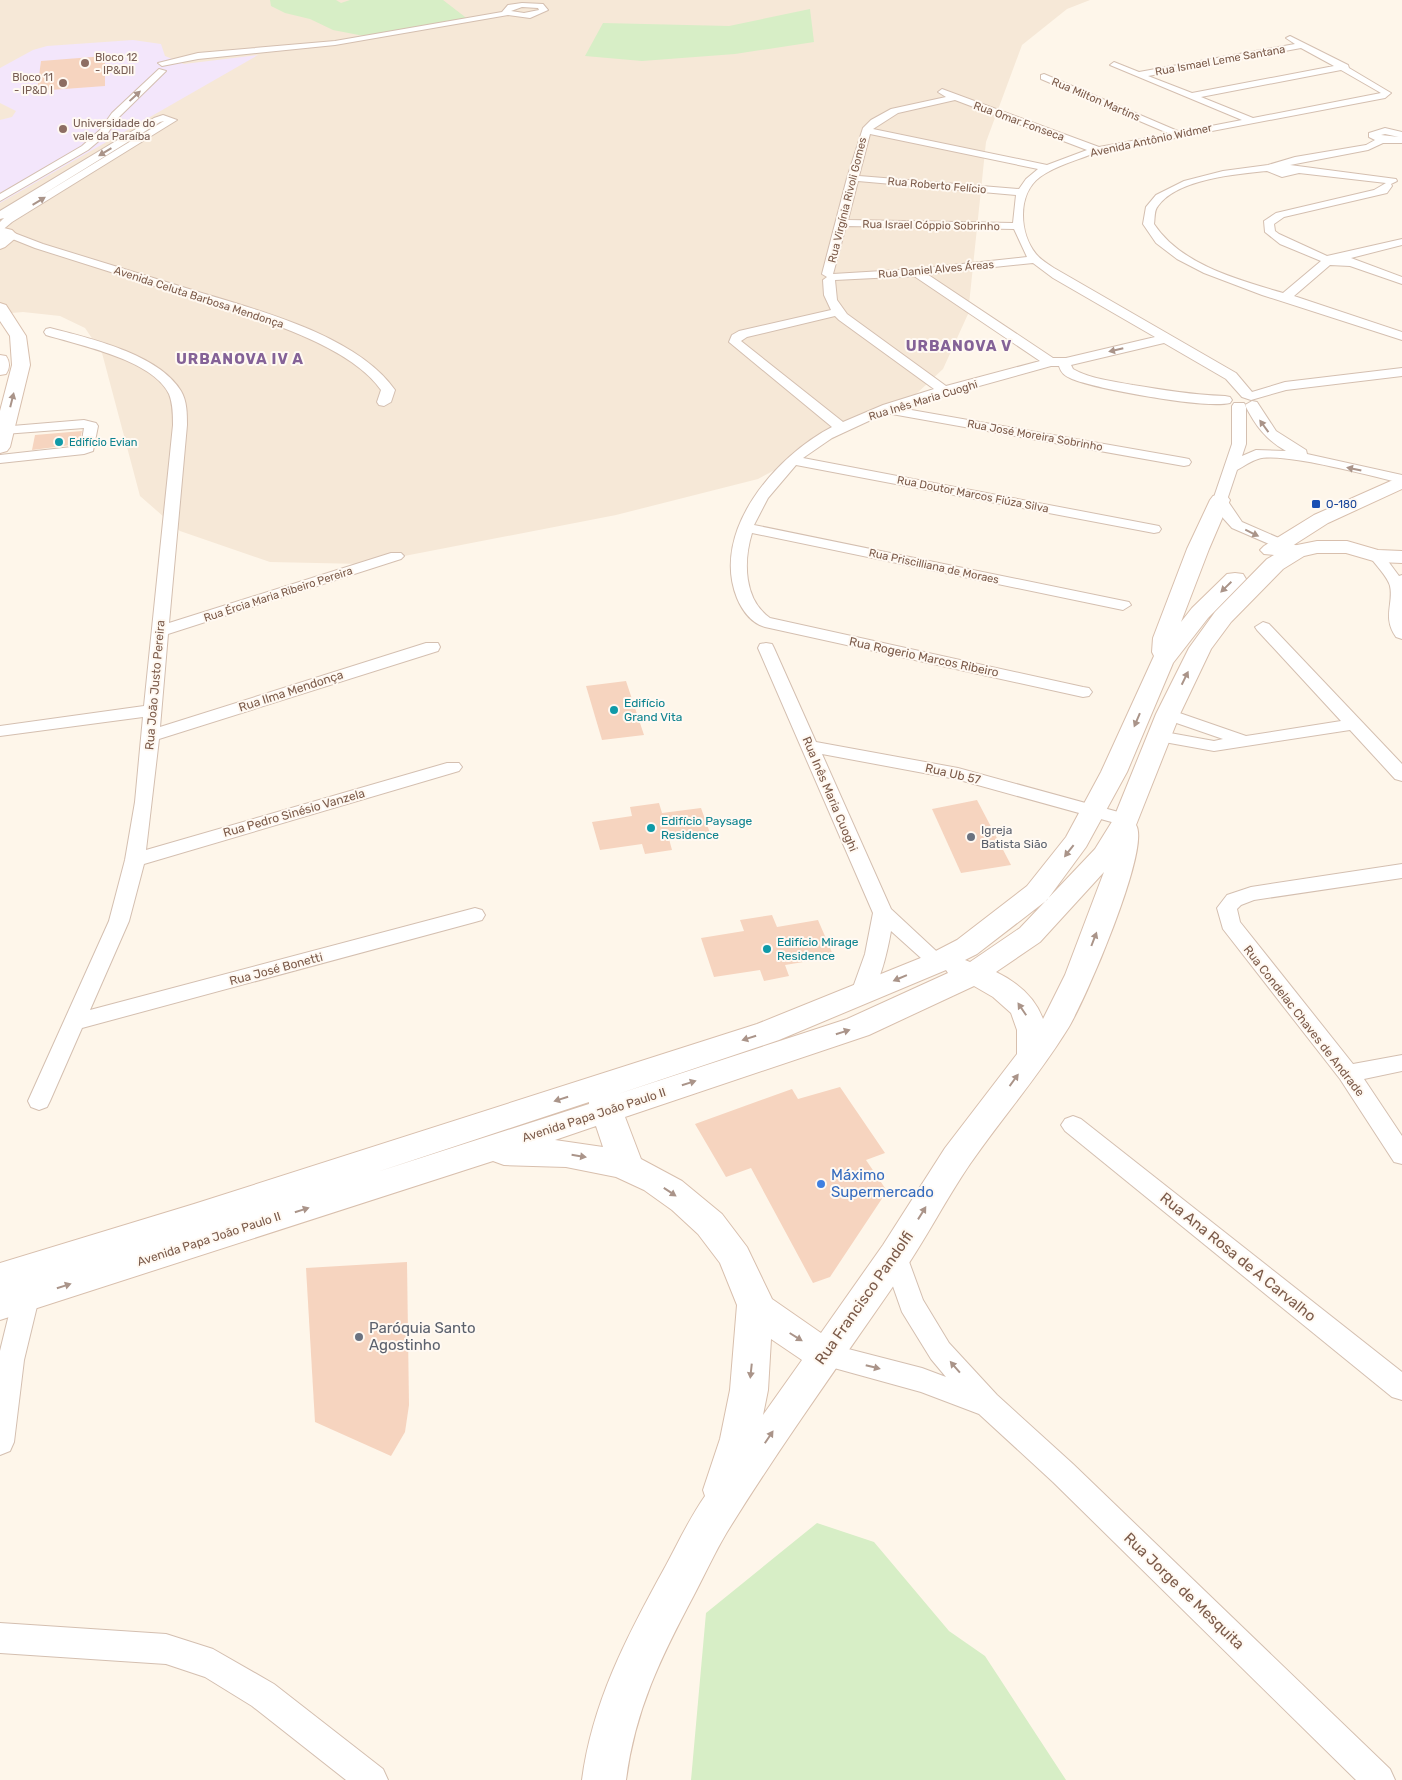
<svg xmlns="http://www.w3.org/2000/svg" width="1402" height="1780" viewBox="0 0 1402 1780" font-family="Rubik,sans-serif">
  <style>
    .residential { fill: #f6e8d7 }
    .education { fill: #f3e6fb }
    .green { fill: #d7eec6 }
    .building { fill: #f6d4bf }
    .lines { fill: none; stroke-linecap: round; stroke-linejoin: round }
    .street-casing { stroke: #d4bfb0; stroke-width: 2 }
    .secondary-casing { stroke: #d8bfad; stroke-width: 2 }
    .street { fill: #fff; fill-rule: evenodd }
    .secondary { fill: #fff; fill-rule: evenodd }
    .oneway { fill: #aa9489 }
    .education-dot { fill: #8d6e63; stroke: #fff9f2; stroke-width: 2 }
    .culture-dot { fill: #0f9aa8; stroke: #fff9f2; stroke-width: 2 }
    .transit-dot { fill: #1a4fb4; stroke: #fff9f2; stroke-width: 2 }
    .worship-dot { fill: #6b7280; stroke: #fff9f2; stroke-width: 2 }
    .shop-dot { fill: #3f7fe0; stroke: #fff9f2; stroke-width: 2 }
    .labels { text-anchor: middle; stroke-width: 4; stroke-linejoin: round; paint-order: stroke }
    .far-education-label { font-size: 11px; fill: #785e54; stroke: #fff9f2; text-anchor: start }
    .far-street-label { font-size: 11px; fill: #7c5b4a; stroke: #fff9f2 }
    .far-culture-label { font-size: 11px; fill: #0d838f; stroke: #fff9f2; text-anchor: start }
    .far-transit-label { font-size: 11px; fill: #164399; stroke: #fff9f2; text-anchor: start }
    .street-label { font-size: 12px; fill: #7c5b4a; stroke: #fff9f2 }
    .culture-label { font-size: 12px; fill: #0d838f; stroke: #fff9f2; text-anchor: start }
    .worship-label { font-size: 12px; fill: #5b616d; stroke: #fff9f2; text-anchor: start }
    .far-district-label { font-size: 15px; font-weight: bold; letter-spacing: 1px; fill: #846297; stroke: #fff9f2 }
    .near-shop-label { font-size: 15px; fill: #366cbe; stroke: #fff9f2; text-anchor: start }
    .near-street-label { font-size: 15px; fill: #7c5b4a; stroke: #fff9f2 }
    .near-worship-label { font-size: 15px; fill: #5b616d; stroke: #fff9f2; text-anchor: start }
  </style>
  <rect width="100%" height="100%" fill="#fef6ea"/>
  <path class="residential" d="M0,0H1090L1067,9L1022,45L986,142L968,314L943,369L914,396L758,479L616,515L363,564L270,562L180,531L140,496L102,353L85,328L60,316L23,312L0,314Z"/>
  <path class="education" d="M133,40L161,44L165,56L184,64L258,55L0,203V120L12,117L16,111L0,103V68L33,50L47,46Z"/>
  <g class="green">
    <path d="M270,0H336L341,3L350,0H443L469,20L369,37L333,30L310,19L285,13L271,6Z"/>
    <path d="M810,9L814,42L735,54L642,61L585,56L603,23L729,26Z"/>
    <path d="M817,1523L874,1542L949,1631L985,1656L1066,1780H691L706,1613Z"/>
  </g>
  <g class="building">
    <path d="M105,56V86L37,91L41,61Z"/>
    <path d="M82,431L79,444L32,450L35,435Z"/>
    <path d="M626,681L644,735L602,740L586,686Z"/>
    <path d="M977,800L1011,865L961,873L932,809Z"/>
    <path d="M659,803L662,813L701,808L710,833L669,839L672,850L645,854L642,844L600,850L592,822L632,816L630,807Z"/>
    <path d="M772,915L777,927L818,920L834,957L785,965L789,976L764,981L760,970L714,977L701,938L744,931L740,920Z"/>
    <path d="M840,1087L885,1153L866,1160L887,1191L830,1277L813,1283L751,1168L726,1177L695,1124L792,1089L798,1099Z"/>
    <path d="M407,1262L409,1405L405,1432L391,1456L315,1422L306,1268Z"/>
  </g>
  <g class="lines">
    <g class="street-casing">
      <g id="street">
        <path d="M522,3L543,4L548,10L530,18L508,15L335,45L198,59L162,66L158,63L198,53L335,41L502,12L508,5ZM522,7L538,8L539,10L524,13L511,11Z"/>
        <path d="M1290,36L1348,65L1349,68L1391,93L1385,98L1092,154C1075,161 1055,166 1040,177C1017,194 1019,233 1036,254C1041,260 1048,264 1054,268L1236,373L1252,392L1285,382L1402,368V376L1286,390L1251,400L1242,397L1226,379L1164,343L1071,365L1073,369C1091,379 1112,381 1133,385C1164,390 1193,395 1225,396L1230,397L1232,400L1230,403C1205,409 1097,389 1072,379C1065,376 1061,373 1059,366H1051L900,408L1184,458L1189,459L1191,462L1189,465L1184,466L886,413L832,438L803,458L1159,526L1161,529L1159,532L1154,533L796,465L768,498L754,525L1129,602L1131,605L1123,610L752,533C743,562 744,600 770,618L1083,687L1089,688L1092,692L1089,696L1083,697L765,627C751,623 742,610 737,598C710,531 776,456 832,427L729,342L732,335L739,331L831,310L824,295L823,280L827,277L822,274L847,178L863,128L871,120L891,109L946,97L938,92L942,89L1099,147L1170,134L1041,79V75L1044,74L1180,132L1242,120L1110,65L1114,62L1139,72L1295,44L1286,38ZM1301,48L1334,66L1192,93L1148,76ZM1341,70L1381,93L1253,118L1201,97ZM955,100L1087,150L1047,165L873,129L898,113ZM870,134L1038,169L1026,179L1019,189L859,176ZM858,181L1016,195L1013,223L848,220ZM846,226L1014,229L1027,257L916,269L833,274ZM1033,263L1053,278L1155,337L1066,358H1053L927,274ZM914,276L1040,361L946,386L847,314L837,300L835,280ZM835,316L839,320L934,389L883,405L843,422L741,341L747,337Z"/>
        <path d="M159,69L166,71L119,117L107,134L88,150L0,201V194L82,146L100,130L112,113Z"/>
        <path d="M163,115L177,120L12,222L0,232V222L4,218L0,219V211L154,118ZM164,121L34,200L160,122Z"/>
        <path d="M1385,128L1402,132V143H1383L1368,150L1290,165L1396,179L1397,181L1391,184L1392,186L1387,193L1284,217L1274,224L1275,231L1279,234L1327,256L1402,239V245L1351,258L1402,277V284L1350,266L1330,265L1294,296L1402,332V340L1262,295L1204,273L1177,259L1156,243L1143,224L1146,207L1156,195L1184,181L1223,171L1268,165L1295,157L1366,145L1375,140L1369,137V133ZM1385,134L1399,137L1381,135ZM1267,171L1282,177L1299,173L1386,183L1374,190L1276,213L1264,221L1265,232L1280,244L1321,261L1283,293C1239,280 1181,265 1154,224C1155,218 1154,210 1158,206C1177,179 1237,174 1267,171Z"/>
        <path d="M9,231L43,244C92,259 140,274 189,289C252,309 355,333 395,390L391,402L384,406L379,405L377,402L381,390C347,340 234,311 177,293C130,278 82,263 35,248L5,236L4,234Z"/>
        <path d="M50,328C89,338 159,354 181,391C187,401 187,414 187,425L169,623L391,553H401L404,556L401,559L168,634L160,727L426,643H438L440,647L438,651L159,739L146,850L447,763H459L462,767L459,771L144,864L129,921L90,1010L475,908L482,910L485,915L482,920L475,922L82,1028L50,1101L47,1107L39,1110L31,1107L28,1101L109,921L125,860L135,802L143,717L0,736V726L144,706L173,425C173,415 173,404 169,394C153,360 79,345 46,335L44,332L46,329Z"/>
        <path d="M1252,401L1257,402L1276,431L1306,450L1307,454L1402,475V483C1374,477 1281,451 1258,459C1251,461 1244,466 1237,470L1227,500L1242,522L1302,548L1305,551L1302,554H1292L1232,528L1223,518L1213,500L1232,444V406L1234,403H1244L1246,406V444L1242,456L1256,450L1286,451C1266,440 1255,425 1245,405Z"/>
        <path d="M84,420L96,423L98,426L93,451L84,454L0,463V455L81,446L84,428L4,434L0,433V427Z"/>
        <path d="M1377,551L1382,553L1399,576L1402,575V639L1396,637C1382,617 1394,603 1390,586C1388,577 1375,564 1369,556Z"/>
        <path d="M1263,622L1269,624L1402,764V781L1395,779L1350,730L1214,751L1153,740L1150,736L1153,732L1159,731L1214,741L1223,739L1162,718L1159,714L1162,710L1168,709L1246,736L1341,721L1257,630L1255,627Z"/>
        <path d="M766,643L772,644L774,648L816,742L958,768L1133,816L1136,820L1133,824L1126,826L956,779L822,754L891,909L948,962L945,967L938,969L931,967L891,931C887,954 881,978 870,998L862,1001L854,998L851,993L865,954L873,913L758,648L760,644Z"/>
        <path d="M1402,864V878L1254,900L1241,905L1237,909L1240,922L1353,1064L1402,1055V1071L1364,1079L1402,1136V1164L1394,1162L1340,1079L1223,929L1217,908L1227,895L1251,887Z"/>
        <path d="M1073,1116L1081,1119L1402,1372V1400L1392,1397L1065,1131L1061,1125L1065,1119Z"/>
        <path d="M895,1244L904,1248L923,1300L949,1343L997,1395L1073,1464L1390,1769L1395,1780H1356L1053,1482L979,1414L921,1392L816,1363L812,1355L816,1347L825,1343L922,1368L946,1377L931,1359L902,1312L882,1255L886,1248Z"/>
        <path d="M26,1287L35,1290L39,1298L24,1360L14,1442L10,1451L0,1455V1351L13,1298L17,1290Z"/>
        <path d="M0,1623L166,1634L213,1649L274,1684L383,1769L388,1780H346L252,1706L205,1677L166,1664L0,1653Z"/>
      </g>
    </g>
    <g class="secondary-casing">
      <g id="secondary">
        <path d="M0,227L12,230L18,236L5,247L0,249Z"/>
        <path d="M0,303L6,305L26,336L30,365L10,447L7,451L0,453V411L12,365L10,336L0,321Z"/>
        <path d="M0,355L6,356C10,362 10,368 6,374L0,375Z"/>
        <path d="M1402,476V489L1328,523L1292,546L1317,541H1347L1378,550L1402,551V563L1377,562L1346,553H1317L1304,556L1283,569L1231,622L1211,649L1180,714L1136,825C1151,848 1084,1004 1067,1030C1038,1077 1001,1119 970,1164C946,1199 927,1237 903,1272C844,1358 782,1443 727,1532C715,1552 705,1574 694,1595C661,1657 635,1710 626,1780H582C592,1703 627,1636 664,1569C677,1545 689,1519 705,1496L703,1490L720,1439L730,1390L737,1305L720,1263L698,1234L672,1210L644,1190L616,1177L566,1167L504,1165L493,1161L0,1320V1263L194,1204L757,1024L928,955L957,940L1027,886L1066,837L1101,772L1154,656L1152,652L1153,638L1187,549L1210,500L1213,496L1220,494L1227,496L1230,500L1209,549L1181,622L1192,608L1227,574L1235,573L1243,574L1246,579L1208,618L1173,663L1127,772L1086,847L1047,900L977,954L965,960L970,962L1020,928L1095,849L1113,820L1156,714L1189,648L1215,612L1267,559L1274,555L1264,554L1260,550L1264,546L1314,515ZM1104,872L1065,975L1043,1019C1035,997 1017,982 996,972L1040,942ZM946,970L948,973L847,1019L618,1094L779,1040ZM974,986L993,997L1011,1013L1017,1030V1054L945,1148L883,1245L821,1333L772,1299L747,1247L722,1214L682,1181L641,1159L625,1117L869,1035ZM589,1102V1104L377,1172ZM596,1126L603,1147L555,1140ZM771,1339L802,1360L763,1415L768,1390Z"/>
      </g>
    </g>
    <use href="#street" class="street"/>
    <use href="#secondary" class="secondary"/>
  </g>
  <defs><path id="oneway-solid" d="M-6-.8H1V-3.2L6.5 0L1 3.2V.8H-6Z" transform="scale(1.25)"/></defs>
  <g class="oneway">
    <use href="#oneway-solid" transform="translate(135 96) rotate(-43)"/>
    <use href="#oneway-solid" transform="translate(105 152) rotate(149)"/>
    <use href="#oneway-solid" transform="translate(39 201) rotate(-31)"/>
    <use href="#oneway-solid" transform="translate(1116 350) rotate(167)"/>
    <use href="#oneway-solid" transform="translate(12 400) rotate(-76)"/>
    <use href="#oneway-solid" transform="translate(1264 426) rotate(-126)"/>
    <use href="#oneway-solid" transform="translate(1354 469) rotate(-168)"/>
    <use href="#oneway-solid" transform="translate(1252 533) rotate(26)"/>
    <use href="#oneway-solid" transform="translate(1226 587) rotate(136)"/>
    <use href="#oneway-solid" transform="translate(1185 678) rotate(-64)"/>
    <use href="#oneway-solid" transform="translate(1137 720) rotate(113)"/>
    <use href="#oneway-solid" transform="translate(1069 851) rotate(128)"/>
    <use href="#oneway-solid" transform="translate(1094 939) rotate(-69)"/>
    <use href="#oneway-solid" transform="translate(900 978) rotate(157)"/>
    <use href="#oneway-solid" transform="translate(1022 1009) rotate(-124)"/>
    <use href="#oneway-solid" transform="translate(843 1032) rotate(-18)"/>
    <use href="#oneway-solid" transform="translate(749 1038) rotate(162)"/>
    <use href="#oneway-solid" transform="translate(1014 1080) rotate(-54)"/>
    <use href="#oneway-solid" transform="translate(689 1083) rotate(-18)"/>
    <use href="#oneway-solid" transform="translate(561 1099) rotate(162)"/>
    <use href="#oneway-solid" transform="translate(579 1156) rotate(9)"/>
    <use href="#oneway-solid" transform="translate(670 1192) rotate(34)"/>
    <use href="#oneway-solid" transform="translate(302 1210) rotate(-18)"/>
    <use href="#oneway-solid" transform="translate(922 1213) rotate(-58)"/>
    <use href="#oneway-solid" transform="translate(64 1286) rotate(-18)"/>
    <use href="#oneway-solid" transform="translate(796 1337) rotate(32)"/>
    <use href="#oneway-solid" transform="translate(873 1367) rotate(14)"/>
    <use href="#oneway-solid" transform="translate(955 1367) rotate(-131)"/>
    <use href="#oneway-solid" transform="translate(751 1371) rotate(96)"/>
    <use href="#oneway-solid" transform="translate(769 1437) rotate(-56)"/>
  </g>
  <g class="education-dot">
    <circle cx="85" cy="63" r="5"/>
    <circle cx="63" cy="83" r="5"/>
    <circle cx="63" cy="129" r="5"/>
  </g>
  <g class="culture-dot">
    <circle cx="59" cy="442" r="5"/>
    <circle cx="614" cy="710" r="5"/>
    <circle cx="651" cy="828" r="5"/>
    <circle cx="767" cy="949" r="5"/>
  </g>
  <rect class="transit-dot" x="1311" y="499" width="10" height="10" rx="2.5"/>
  <g class="worship-dot">
    <circle cx="971" cy="837" r="5"/>
    <circle cx="359" cy="1337" r="5"/>
  </g>
  <circle class="shop-dot" cx="821" cy="1184" r="5"/>
  <g class="labels">
    <g class="far-education-label">
      <text x="95" y="61">Bloco 12<tspan x="95" dy="13">- IP&amp;DII</tspan></text>
      <text x="53" y="81" text-anchor="end">Bloco 11<tspan x="53" dy="13">- IP&amp;D I</tspan></text>
      <text x="73" y="127">Universidade do<tspan x="73" dy="13">vale da Paraíba</tspan></text>
    </g>
    <g class="far-street-label">
      <text transform="translate(1220 60) rotate(-10)" y="4">Rua Ismael Leme Santana</text>
      <text transform="translate(1096 99) rotate(23)" y="4">Rua Milton Martins</text>
      <text transform="translate(1019 121) rotate(20)" y="4">Rua Omar Fonseca</text>
      <text transform="translate(1151 140) rotate(-12)" y="4">Avenida Antônio Widmer</text>
      <text transform="translate(937 185) rotate(5)" y="4">Rua Roberto Felício</text>
      <text transform="translate(847 200) rotate(-76)" y="4">Rua Virgínia Rivoli Gomes</text>
      <text transform="translate(931 225) rotate(1)" y="4">Rua Israel Cóppio Sobrinho</text>
      <text transform="translate(936 269) rotate(-5)" y="4">Rua Daniel Alves Áreas</text>
      <text transform="translate(199 297) rotate(18)" y="4">Avenida Celuta Barbosa Mendonça</text>
      <text transform="translate(923 400) rotate(-17)" y="4">Rua Inês Maria Cuoghi</text>
      <text transform="translate(1035 435) rotate(10)" y="4">Rua José Moreira Sobrinho</text>
      <text transform="translate(973 494) rotate(11)" y="4">Rua Doutor Marcos Fiúza Silva</text>
      <text transform="translate(934 566) rotate(12)" y="4">Rua Priscilliana de Moraes</text>
      <text transform="translate(278 594) rotate(-18)" y="4">Rua Ércia Maria Ribeiro Pereira</text>
    </g>
    <g class="far-culture-label">
      <text x="69" y="446">Edifício Evian</text>
    </g>
    <g class="far-transit-label">
      <text x="1326" y="508">O-180</text>
    </g>
    <g class="street-label">
      <text transform="translate(924 657) rotate(12)" y="4">Rua Rogerio Marcos Ribeiro</text>
      <text transform="translate(155 685) rotate(-85)" y="4">Rua João Justo Pereira</text>
      <text transform="translate(291 691) rotate(-18)" y="4">Rua Ilma Mendonça</text>
      <text transform="translate(953 774) rotate(13)" y="4">Rua Ub 57</text>
      <text transform="translate(830 794) rotate(67)" y="4">Rua Inês Maria Cuoghi</text>
      <text transform="translate(294 813) rotate(-16)" y="4">Rua Pedro Sinésio Vanzela</text>
      <text transform="translate(276 969) rotate(-15)" y="4">Rua José Bonetti</text>
      <text transform="translate(1304 1021) rotate(52)" y="4">Rua Condelac Chaves de Andrade</text>
      <text transform="translate(594 1115) rotate(-18)" y="4">Avenida Papa João Paulo II</text>
      <text transform="translate(209 1239) rotate(-18)" y="4">Avenida Papa João Paulo II</text>
    </g>
    <g class="culture-label">
      <text x="624" y="707">Edifício<tspan x="624" dy="14">Grand Vita</tspan></text>
      <text x="661" y="825">Edifício Paysage<tspan x="661" dy="14">Residence</tspan></text>
      <text x="777" y="946">Edifício Mirage<tspan x="777" dy="14">Residence</tspan></text>
    </g>
    <g class="worship-label">
      <text x="981" y="834">Igreja<tspan x="981" dy="14">Batista Sião</tspan></text>
    </g>
    <g class="far-district-label">
      <text x="959" y="351">URBANOVA V</text>
      <text x="240" y="364">URBANOVA IV A</text>
    </g>
    <g class="near-shop-label">
      <text x="831" y="1180">Máximo<tspan x="831" dy="17">Supermercado</tspan></text>
    </g>
    <g class="near-street-label">
      <text transform="translate(1238 1257) rotate(39)" y="5">Rua Ana Rosa de A Carvalho</text>
      <text transform="translate(864 1298) rotate(-55)" y="5">Rua Francisco Pandolfi</text>
      <text transform="translate(1184 1591) rotate(44)" y="5">Rua Jorge de Mesquita</text>
    </g>
    <g class="near-worship-label">
      <text x="369" y="1333">Paróquia Santo<tspan x="369" dy="17">Agostinho</tspan></text>
    </g>
  </g>
</svg>
